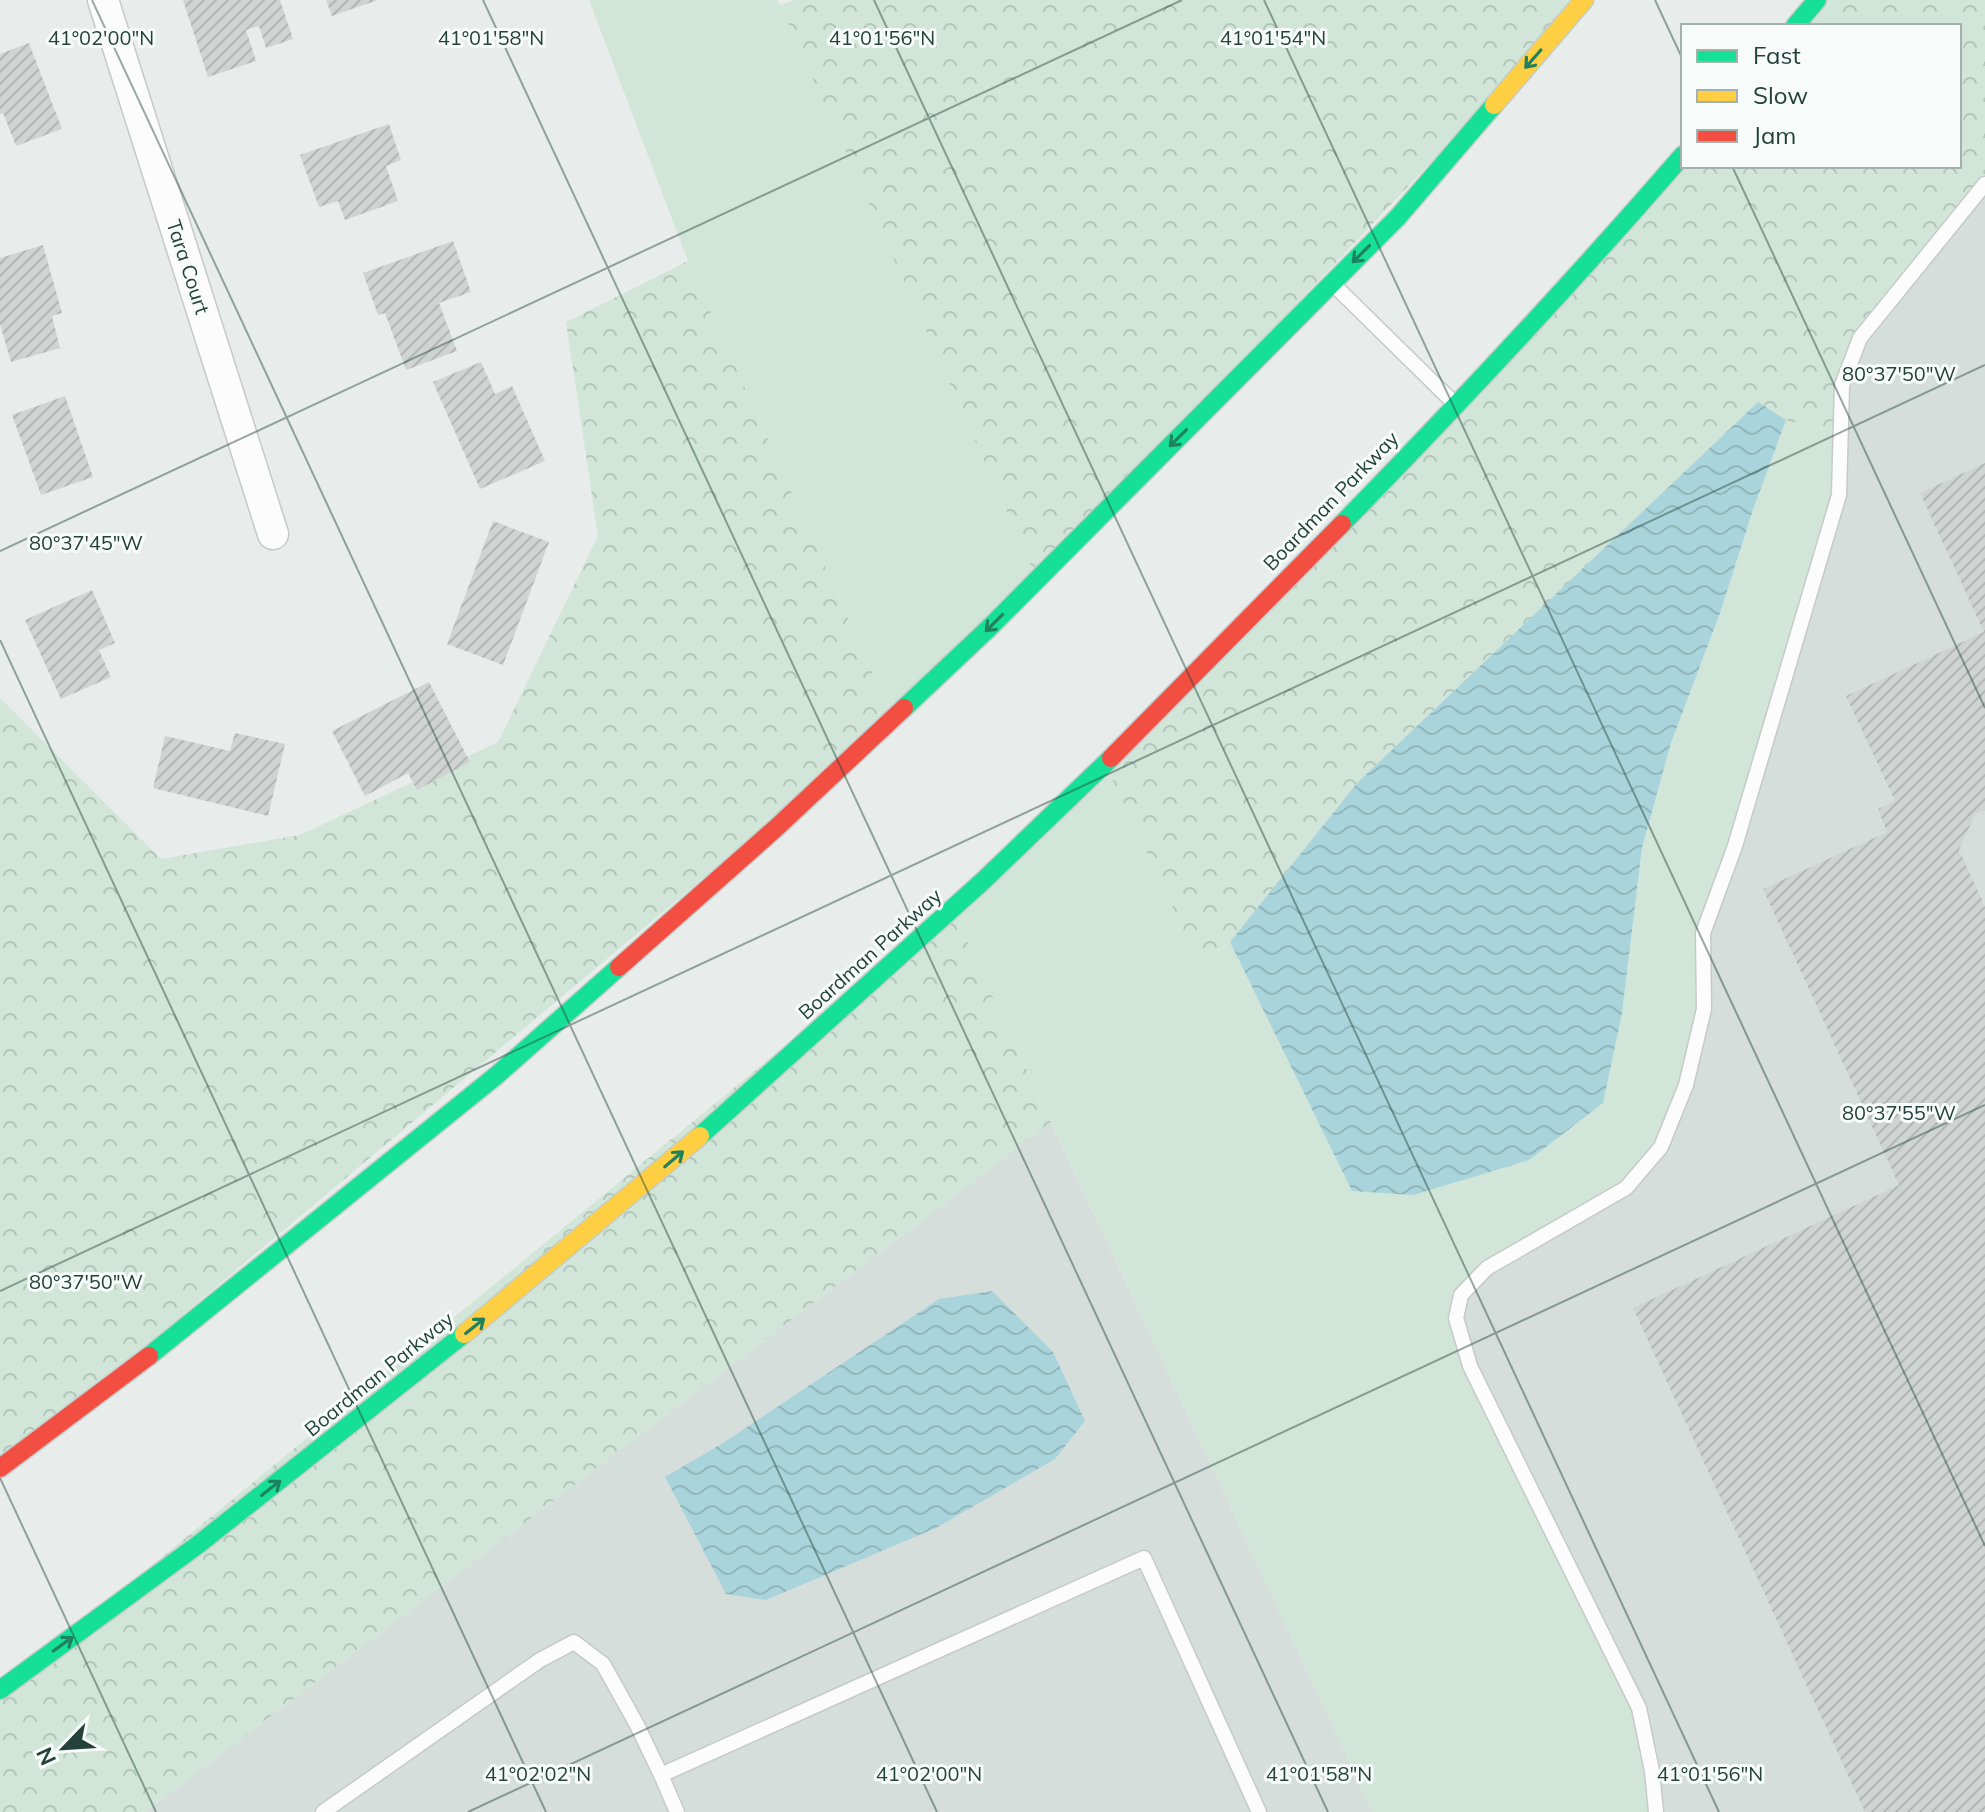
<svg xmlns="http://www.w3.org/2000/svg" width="1985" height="1812" viewBox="0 0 1985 1812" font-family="Mulish,sans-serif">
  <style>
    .built { fill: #d6dedb }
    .green { fill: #d1e6d8 }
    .forest { fill: url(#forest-crowns) }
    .water { fill: url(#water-waves) }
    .building { fill: url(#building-hatch) }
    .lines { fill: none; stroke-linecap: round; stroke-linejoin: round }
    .lane-casing { stroke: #c5cac8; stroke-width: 17 }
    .street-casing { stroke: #c5cac8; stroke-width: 33 }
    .fast-casing { stroke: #c3ccc9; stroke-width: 21 }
    .slow-casing { stroke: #c3ccc9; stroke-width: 21 }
    .jam-casing { stroke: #c3ccc9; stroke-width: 21 }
    .lane { stroke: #fcfcfc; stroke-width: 14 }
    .street { stroke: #fcfcfc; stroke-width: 30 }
    .fast { stroke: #16e098; stroke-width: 18 }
    .slow { stroke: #ffcf43; stroke-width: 18 }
    .jam { stroke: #f24e42; stroke-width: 18 }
    .oneway { stroke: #1e8160 }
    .ticks { fill: none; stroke: #24423a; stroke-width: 2; stroke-opacity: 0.45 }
    .labels { text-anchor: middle; stroke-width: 6; stroke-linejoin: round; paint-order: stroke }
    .street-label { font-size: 20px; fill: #24423a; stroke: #f7fbf9 }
    .ticks-label { font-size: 20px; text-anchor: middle; fill: #24423a; stroke: #f7fbf9; stroke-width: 6; stroke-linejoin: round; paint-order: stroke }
  </style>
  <defs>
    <pattern id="forest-crowns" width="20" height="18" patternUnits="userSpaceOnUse" patternTransform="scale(2)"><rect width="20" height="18" fill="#d1e6d8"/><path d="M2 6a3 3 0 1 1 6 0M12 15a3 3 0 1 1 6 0" fill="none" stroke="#b3c6ba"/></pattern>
    <pattern id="water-waves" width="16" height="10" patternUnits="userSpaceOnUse" patternTransform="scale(2)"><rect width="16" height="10" fill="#a9d4db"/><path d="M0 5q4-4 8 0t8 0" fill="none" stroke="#91b7bd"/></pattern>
    <pattern id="building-hatch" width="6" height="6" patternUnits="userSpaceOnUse" patternTransform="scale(2)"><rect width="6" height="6" fill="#cfd4d2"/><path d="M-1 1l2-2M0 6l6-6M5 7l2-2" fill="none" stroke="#b2b7b5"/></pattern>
  </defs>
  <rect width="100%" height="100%" fill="#e8edeb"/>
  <g class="built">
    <path d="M1985,184V1812H1656L1470,1366L1456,1318L1461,1295L1703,933L1842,385L1860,338Z"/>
    <path d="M1051,1122L1373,1812H145Z"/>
  </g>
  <g class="green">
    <path d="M589,0H778L1037,579L893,719L688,261Z"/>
    <path d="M1786,420L1841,435L1839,495L1704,933V1009L1661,1147L1626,1188L1487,1268L1461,1295L1456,1318L1470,1367L1639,1708L1656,1812H1373L952,909L1105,764L1201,964L1230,942L1352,1191L1622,1013L1642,848L1671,743L1720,613L1753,510Z"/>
  </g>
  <g class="forest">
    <path d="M794,0H1584L1037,579L780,5Z"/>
    <path d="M1817,0H1985V184L1860,338L1842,385L1841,435L1786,420L1759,403L1357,783L1230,942L1200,964L1105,764L1683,166H1959V26H1795Z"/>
    <path d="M688,261L893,719L0,1468V698L161,859L300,835L498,742L598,536L566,322Z"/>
    <path d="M952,909L1051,1122L145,1812H0V1690Z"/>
  </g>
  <g class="water">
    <path d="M1758,402L1786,420L1753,510L1720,613L1671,743L1642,848L1622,1013L1603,1103L1529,1160L1413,1195L1352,1191L1230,942L1357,783Z"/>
    <path d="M992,1291L1053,1352L1085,1421L1055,1459L936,1528L766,1600L726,1594L665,1477L723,1443L939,1299Z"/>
  </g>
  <g class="building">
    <path d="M183,0H280L293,39L266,48L259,26L246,30L256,61L208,77Z"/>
    <path d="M326,0H378L332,16Z"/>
    <path d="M29,43L62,129L16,146L3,113L0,114V54Z"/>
    <path d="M389,124L401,160L386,166L398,201L345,220L338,201L319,207L300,155Z"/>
    <path d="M453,241L471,292L439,303L457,351L406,370L385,313L378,315L363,273Z"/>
    <path d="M43,245L62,313L52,316L60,348L11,362L0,324V258Z"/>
    <path d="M481,362L495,394L512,386L545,461L480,489L433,382Z"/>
    <path d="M65,396L93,477L41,495L12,415Z"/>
    <path d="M1985,463V810L1975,814L1959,850L1985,907V1812H1865L1633,1308L1899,1185L1763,889L1887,832L1878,809L1895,801L1846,696L1984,632L1920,493Z"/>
    <path d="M493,521L549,542L503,665L447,644Z"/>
    <path d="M92,590L115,643L99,650L111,677L61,699L25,620Z"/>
    <path d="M429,682L470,762L417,790L408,773L365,796L332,731Z"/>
    <path d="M235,733L285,744L268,816L153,788L165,736L230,751Z"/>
  </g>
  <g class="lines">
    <g class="lane-casing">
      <g id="lane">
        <path d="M1335,286L1454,403"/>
        <path d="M323,1812L540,1660L574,1642L603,1664L637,1725L661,1775"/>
        <path d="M677,1812L661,1775L1144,1558L1259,1812"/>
        <path d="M1656,1812L1652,1771L1639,1708L1470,1366L1456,1318L1461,1295L1487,1268L1626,1188L1661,1147L1686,1085L1704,1009L1703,933L1735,846L1839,495L1842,385L1860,338L1985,184"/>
      </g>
    </g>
    <g class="street-casing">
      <path id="street" d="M103,0L273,534"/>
    </g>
    <g class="fast-casing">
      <g id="fast">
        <path d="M1795,26L1817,0"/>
        <path d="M1342,524C1459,404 1573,282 1683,155"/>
        <path d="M904,708L990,627L1398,217L1494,105"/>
        <path d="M700,1136L983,881L1111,758"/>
        <path d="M149,1356L497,1075L619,967"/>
        <path d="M0,1690L199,1544L464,1334"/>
      </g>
    </g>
    <g class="slow-casing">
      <g id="slow">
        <path d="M1494,105L1584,0"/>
        <path d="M464,1334L700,1136"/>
      </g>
    </g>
    <g class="jam-casing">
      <g id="jam">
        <path d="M1111,758L1342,524"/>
        <path d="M619,967L776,828L904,708"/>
        <path d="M0,1468L149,1356"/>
      </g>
    </g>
    <use href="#lane" class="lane"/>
    <use href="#street" class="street"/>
    <use href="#fast" class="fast"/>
    <use href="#slow" class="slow"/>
    <use href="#jam" class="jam"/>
  </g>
  <defs><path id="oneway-shaft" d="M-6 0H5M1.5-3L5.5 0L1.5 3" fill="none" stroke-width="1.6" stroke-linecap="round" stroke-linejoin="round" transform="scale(2)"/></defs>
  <g class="oneway">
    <use href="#oneway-shaft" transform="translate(1533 59) rotate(131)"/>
    <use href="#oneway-shaft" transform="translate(1361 254) rotate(135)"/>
    <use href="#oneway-shaft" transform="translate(1178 438) rotate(135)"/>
    <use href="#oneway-shaft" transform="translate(994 623) rotate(135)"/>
    <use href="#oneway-shaft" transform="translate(674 1159) rotate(-40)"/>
    <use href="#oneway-shaft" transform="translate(475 1326) rotate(-39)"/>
    <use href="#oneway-shaft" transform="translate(271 1488) rotate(-38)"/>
    <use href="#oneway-shaft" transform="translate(63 1644) rotate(-36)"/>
  </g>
  <path class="ticks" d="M92,0L937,1812M483,0L1328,1812M874,0L1719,1812M1264,0L1985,1546M1655,0L1683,60M1732,166L1985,708M0,551L1182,0M0,640L546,1812M0,1291L1985,365M0,1478L156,1812M468,1812L1985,1105"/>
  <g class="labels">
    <g class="street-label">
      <text transform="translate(188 267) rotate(72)" y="7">Tara Court</text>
      <text transform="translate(1331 501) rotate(-46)" y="7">Boardman Parkway</text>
      <text transform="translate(870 954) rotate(-42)" y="7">Boardman Parkway</text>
      <text transform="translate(379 1374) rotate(-39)" y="7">Boardman Parkway</text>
    </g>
  </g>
  <g class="ticks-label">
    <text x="101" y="45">41°02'00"N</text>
    <text x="491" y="45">41°01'58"N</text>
    <text x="882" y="45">41°01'56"N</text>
    <text x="1273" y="45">41°01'54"N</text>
    <text x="1899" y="381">80°37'50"W</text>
    <text x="86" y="550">80°37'45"W</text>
    <text x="1899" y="1120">80°37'55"W</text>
    <text x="86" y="1289">80°37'50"W</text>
    <text x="538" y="1781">41°02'02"N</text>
    <text x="929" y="1781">41°02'00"N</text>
    <text x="1319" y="1781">41°01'58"N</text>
    <text x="1710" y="1781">41°01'56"N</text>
  </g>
  <rect x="1681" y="24" width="280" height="144" fill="#f7fbf9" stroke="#a3b1ad" stroke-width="2"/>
  <rect x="1697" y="50" width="40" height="12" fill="#16e098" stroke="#a3b1ad" stroke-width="2"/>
  <text x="1753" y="64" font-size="24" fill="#24423a">Fast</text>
  <rect x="1697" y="90" width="40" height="12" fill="#ffcf43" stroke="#a3b1ad" stroke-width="2"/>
  <text x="1753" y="104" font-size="24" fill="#24423a">Slow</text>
  <rect x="1697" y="130" width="40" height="12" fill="#f24e42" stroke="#a3b1ad" stroke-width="2"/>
  <text x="1753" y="144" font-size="24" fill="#24423a">Jam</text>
  <g transform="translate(64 1748) rotate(245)" stroke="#f7fbf9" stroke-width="6" paint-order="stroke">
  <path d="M0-6L14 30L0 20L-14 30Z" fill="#24423a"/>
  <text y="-12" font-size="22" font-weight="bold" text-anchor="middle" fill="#24423a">N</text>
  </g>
</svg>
